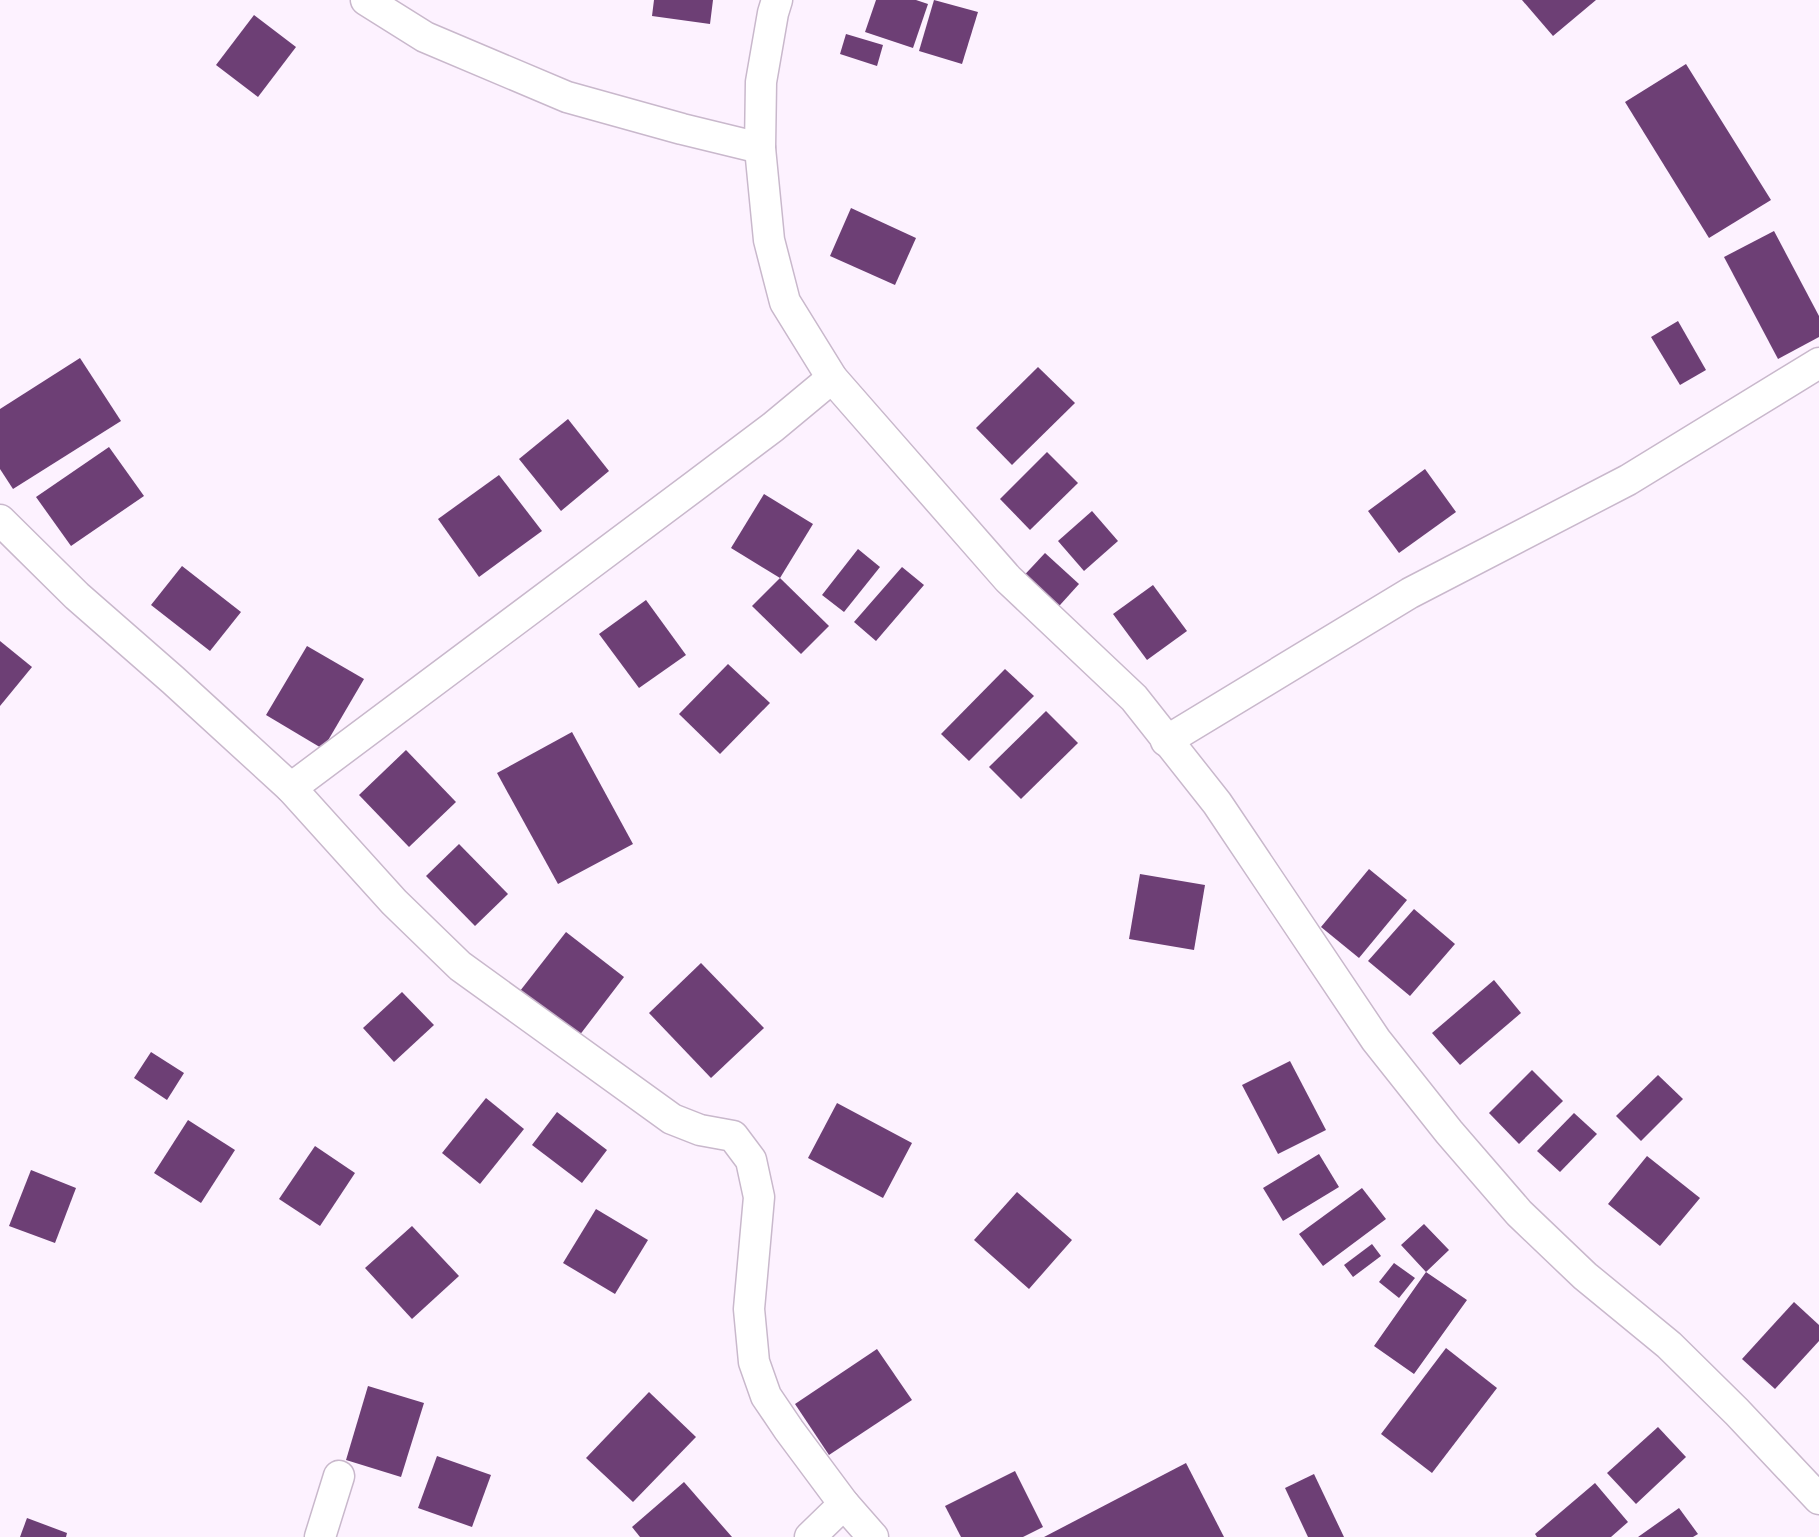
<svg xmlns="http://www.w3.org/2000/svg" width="1819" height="1537" viewBox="0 0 1819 1537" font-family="Montserrat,sans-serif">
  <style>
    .building { fill: #6d3f75 }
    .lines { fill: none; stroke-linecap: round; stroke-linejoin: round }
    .street-casing { stroke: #c9b8cc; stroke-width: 33 }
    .street { stroke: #fff; stroke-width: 30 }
  </style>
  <rect width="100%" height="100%" fill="#fdf2ff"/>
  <g class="building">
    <path d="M654,0H713L710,24L652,16Z"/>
    <path d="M876,0H916L928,4L913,48L865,32Z"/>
    <path d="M934,0L978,12L962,64L919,51Z"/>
    <path d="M1522,0H1596L1553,36Z"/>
    <path d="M254,15L296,47L258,97L216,65Z"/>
    <path d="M846,34L883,45L877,66L840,54Z"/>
    <path d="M1686,64L1771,200L1709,238L1625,102Z"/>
    <path d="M851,208L916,238L895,285L830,256Z"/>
    <path d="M1774,231L1819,316V337L1778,359L1724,257Z"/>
    <path d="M1678,321L1706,370L1680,385L1651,337Z"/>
    <path d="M80,358L121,421L13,489L0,469V409Z"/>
    <path d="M1038,367L1075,403L1012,465L976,428Z"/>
    <path d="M568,419L609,471L561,511L519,459Z"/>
    <path d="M109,447L144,496L71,546L36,497Z"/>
    <path d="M1047,452L1078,483L1030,530L1000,499Z"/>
    <path d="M1425,469L1456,512L1399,553L1368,511Z"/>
    <path d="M499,475L542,531L479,577L438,519Z"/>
    <path d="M764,494L813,524L780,578L731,548Z"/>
    <path d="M1092,511L1118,541L1084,571L1058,541Z"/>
    <path d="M858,549L880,567L844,612L822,595Z"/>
    <path d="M1045,553L1079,584L1051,615L1017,583Z"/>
    <path d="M182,566L241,612L210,651L151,605Z"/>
    <path d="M902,567L924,585L876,641L854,622Z"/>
    <path d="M780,578L829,626L801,654L752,606Z"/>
    <path d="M1153,585L1187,631L1147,660L1113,614Z"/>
    <path d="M646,600L686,655L639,688L599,634Z"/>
    <path d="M0,641L32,667L0,706Z"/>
    <path d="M307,646L364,679L323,749L266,715Z"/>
    <path d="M728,664L770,703L720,754L679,714Z"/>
    <path d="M1005,669L1034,696L969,761L941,734Z"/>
    <path d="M1046,711L1078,743L1021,799L989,767Z"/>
    <path d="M572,732L633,844L558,884L497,773Z"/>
    <path d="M406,750L456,802L409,847L359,795Z"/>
    <path d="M459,844L508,894L475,926L426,876Z"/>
    <path d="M1369,869L1407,900L1359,958L1321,927Z"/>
    <path d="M1140,874L1205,885L1194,950L1129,939Z"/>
    <path d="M1414,909L1455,944L1410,996L1368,961Z"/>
    <path d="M566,932L624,977L579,1036L520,991Z"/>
    <path d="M701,963L764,1028L711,1078L649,1013Z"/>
    <path d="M1494,980L1521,1013L1460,1065L1432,1033Z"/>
    <path d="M402,992L434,1025L394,1062L363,1028Z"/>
    <path d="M151,1052L184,1073L167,1100L134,1078Z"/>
    <path d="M1290,1061L1326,1130L1278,1154L1242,1085Z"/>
    <path d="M1532,1070L1563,1101L1519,1144L1489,1113Z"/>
    <path d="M1658,1075L1683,1099L1641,1141L1616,1116Z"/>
    <path d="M486,1098L524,1129L480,1184L442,1153Z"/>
    <path d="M837,1103L912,1143L883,1198L808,1158Z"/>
    <path d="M557,1112L607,1150L582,1183L532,1145Z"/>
    <path d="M1574,1113L1597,1134L1560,1172L1537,1151Z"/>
    <path d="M188,1120L235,1150L201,1203L154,1173Z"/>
    <path d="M315,1146L355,1173L320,1226L279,1199Z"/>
    <path d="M1319,1154L1339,1187L1283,1221L1263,1188Z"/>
    <path d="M1647,1156L1700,1198L1660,1246L1608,1204Z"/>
    <path d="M31,1170L76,1188L55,1243L9,1226Z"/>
    <path d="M1362,1188L1386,1219L1323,1266L1299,1234Z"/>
    <path d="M1017,1192L1072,1240L1029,1289L974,1240Z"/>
    <path d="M596,1209L648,1240L615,1294L563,1263Z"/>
    <path d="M1424,1224L1449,1250L1426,1272L1467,1300L1414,1374L1374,1346L1426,1272L1401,1245Z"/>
    <path d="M412,1226L459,1276L412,1319L365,1268Z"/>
    <path d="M1372,1244L1381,1256L1353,1277L1344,1265Z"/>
    <path d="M1394,1263L1415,1278L1399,1298L1379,1282Z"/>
    <path d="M1794,1302L1819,1325V1341L1775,1389L1742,1359Z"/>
    <path d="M1446,1348L1497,1388L1432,1473L1381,1434Z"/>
    <path d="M877,1349L912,1400L829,1455L795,1404Z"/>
    <path d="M368,1386L424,1403L401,1477L346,1460Z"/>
    <path d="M649,1392L696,1437L633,1502L586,1458Z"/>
    <path d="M1658,1427L1686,1457L1636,1504L1607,1473Z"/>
    <path d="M437,1456L491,1475L472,1527L418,1508Z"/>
    <path d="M1186,1463L1224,1537H1044Z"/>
    <path d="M1015,1471L1043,1527L1023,1537H961L945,1506Z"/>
    <path d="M1314,1474L1344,1537H1308L1285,1488Z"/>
    <path d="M684,1482L732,1537H640L632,1527Z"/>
    <path d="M1595,1483L1628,1522L1611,1537H1537L1535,1534Z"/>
    <path d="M1679,1508L1698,1534L1693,1537H1638Z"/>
    <path d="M27,1518L67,1533L66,1537H20Z"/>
  </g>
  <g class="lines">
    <g class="street-casing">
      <g id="street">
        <path d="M366,0L425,37L567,97L682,129L760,148"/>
        <path d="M777,0L773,13L761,82L760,148L769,240L785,302L832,378L1008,579L1134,698L1217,803L1376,1040L1449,1132L1519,1213L1585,1276L1669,1345L1737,1412L1819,1499"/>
        <path d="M0,520L77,596L173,680L291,788L394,902L460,966L672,1119L700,1130L733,1136L751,1160L759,1197L749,1309L754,1362L766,1396L789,1430L844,1504L873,1537"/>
        <path d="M1166,741L1410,593L1628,480L1819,363"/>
        <path d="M291,788L696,485L773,427L832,378"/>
        <path d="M320,1537L339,1476"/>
        <path d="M810,1537L844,1504"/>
      </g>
    </g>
    <use href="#street" class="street"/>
  </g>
</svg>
